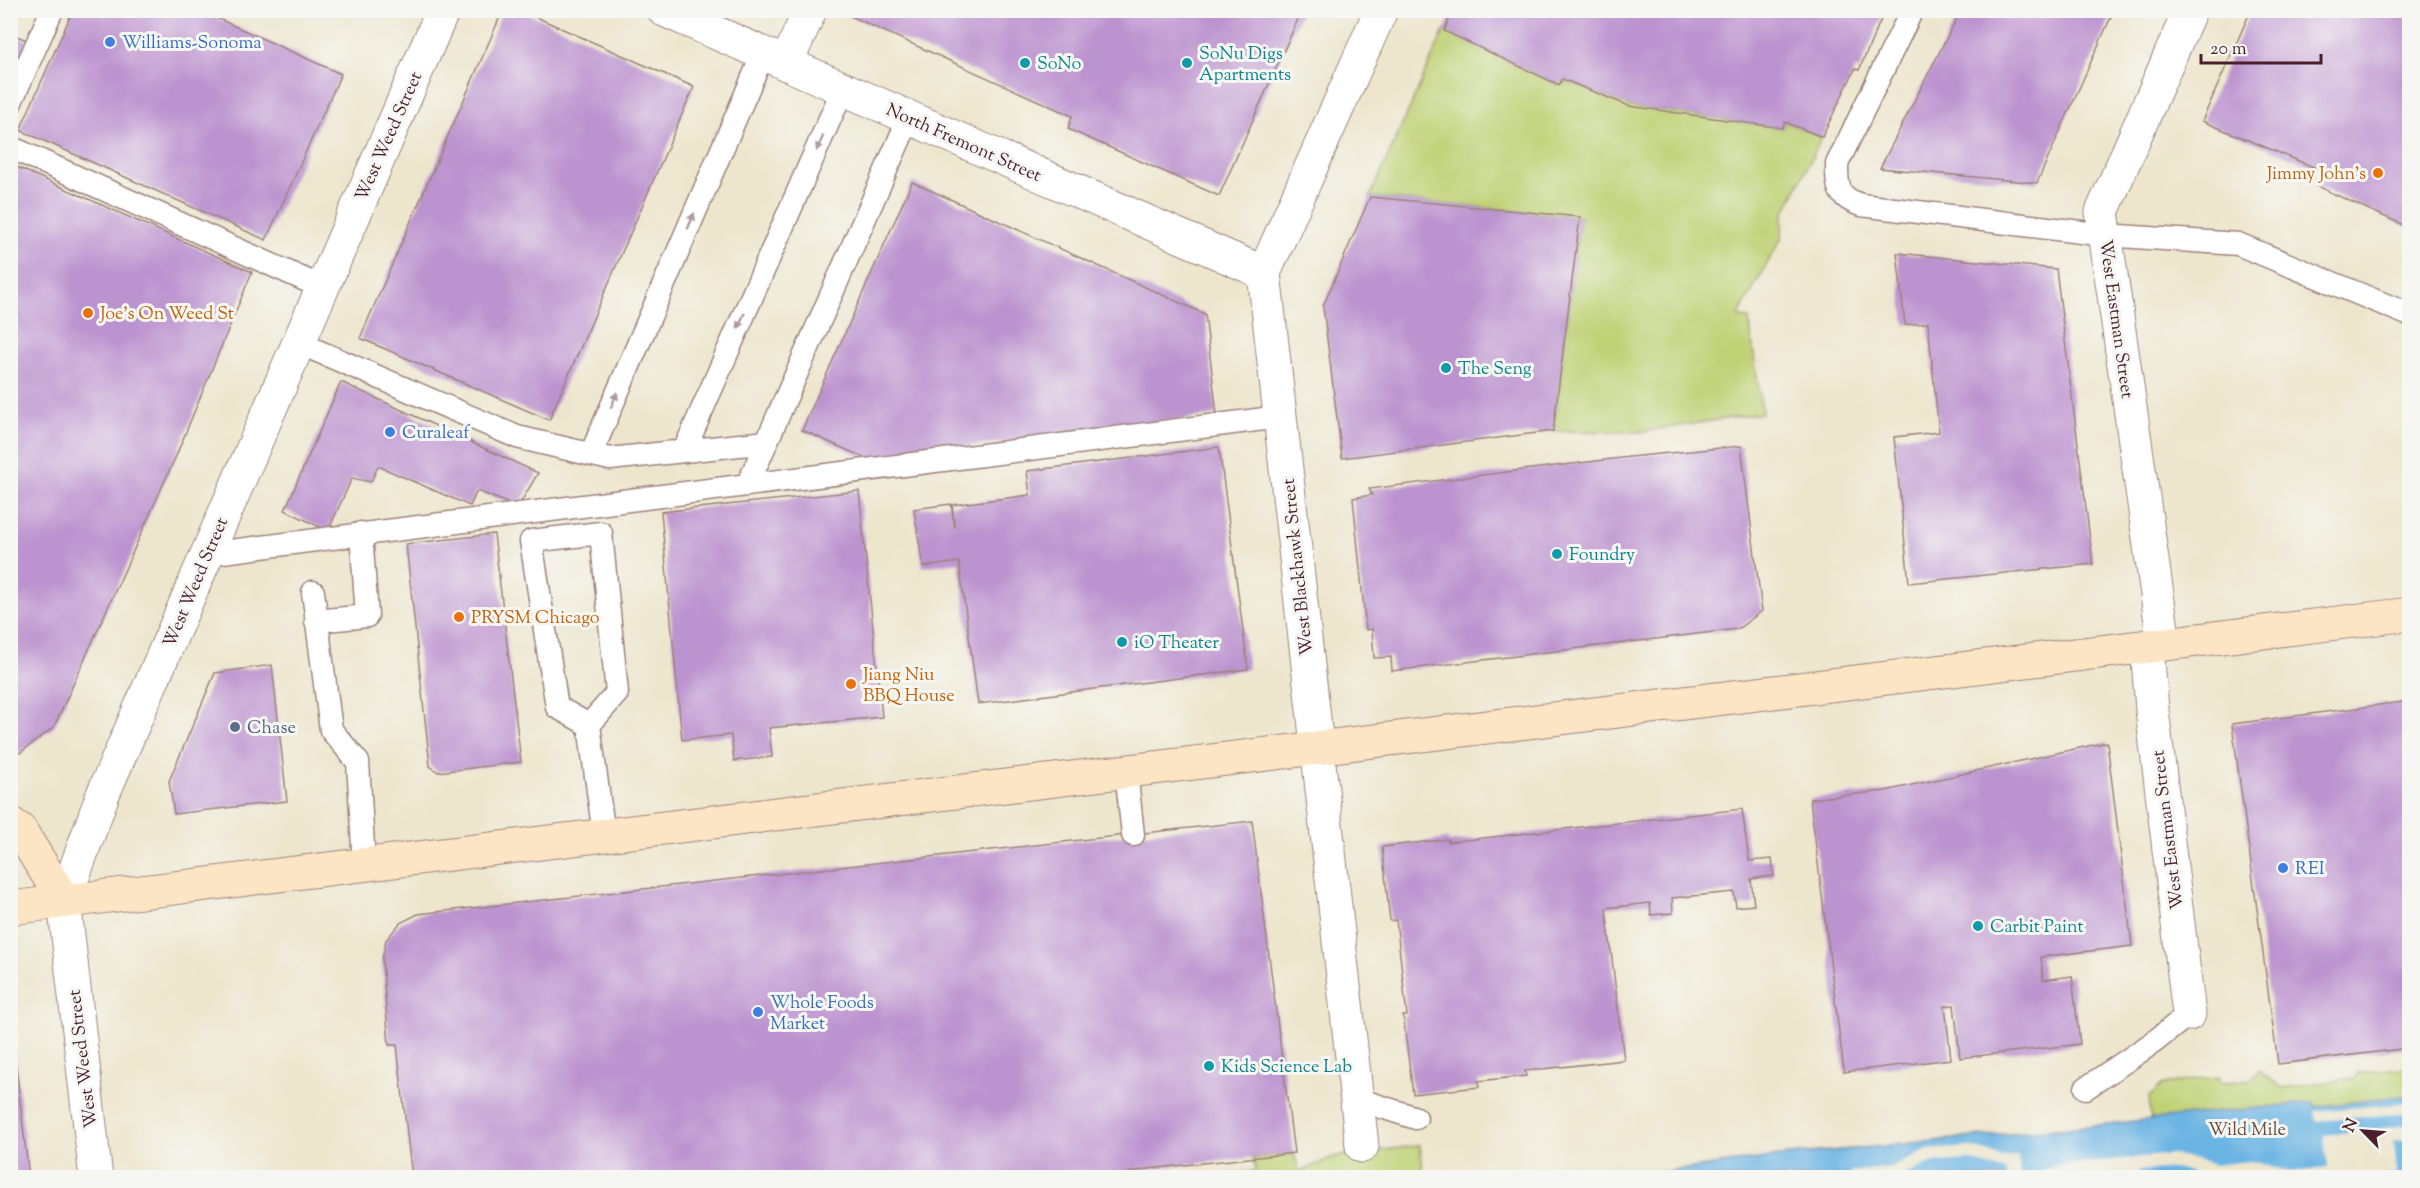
<svg xmlns="http://www.w3.org/2000/svg" width="2420" height="1188" viewBox="0 0 2420 1188" font-family="'Sorts Mill Goudy',serif">
  <style>
    .green { fill: #bfd174; stroke: #847850; stroke-width: 1.5 }
    .water { fill: #6bb4e3; stroke: #5a6a87; stroke-width: 1.5 }
    .pier { fill: #ede6cd }
    .building { fill: #bb93cf }
    .lines { fill: none; stroke-linecap: round; stroke-linejoin: round }
    .lane-casing { stroke: #9c827c; stroke-width: 25 }
    .street-casing { stroke: #9c827c; stroke-width: 35 }
    .secondary-casing { stroke: #9c827c; stroke-width: 35 }
    .lane { stroke: #fff; stroke-width: 22 }
    .street { stroke: #fff; stroke-width: 33 }
    .secondary { stroke: #fce5c4; stroke-width: 33 }
    .oneway { fill: #ae9aa0 }
    .shop-dot { fill: #3f7fe0; stroke: #f6f6f2; stroke-width: 2 }
    .culture-dot { fill: #0f9aa8; stroke: #f6f6f2; stroke-width: 2 }
    .food-dot { fill: #e8710a; stroke: #f6f6f2; stroke-width: 2 }
    .service-dot { fill: #5c6f8a; stroke: #f6f6f2; stroke-width: 2 }
    .labels { text-anchor: middle; stroke-width: 6; stroke-linejoin: round; paint-order: stroke }
    .shop-label { font-size: 18px; fill: #366cbe; stroke: #f6f6f2; text-anchor: start }
    .culture-label { font-size: 18px; fill: #0d838f; stroke: #f6f6f2; text-anchor: start }
    .street-label { font-size: 18px; fill: #4a1f2b; stroke: #f6f6f2 }
    .food-label { font-size: 18px; fill: #c56008; stroke: #f6f6f2; text-anchor: start }
    .service-label { font-size: 18px; fill: #4e5e75; stroke: #f6f6f2; text-anchor: start }
    .park-label { font-size: 18px; fill: #674c3d; stroke: #f6f6f2 }
  </style>
  <rect width="100%" height="100%" fill="#f6f6f2"/>
  <filter id="ink" filterUnits="userSpaceOnUse"><feTurbulence type="fractalNoise" baseFrequency=".0167" numOctaves="2"/><feDisplacementMap in="SourceGraphic" scale="12" xChannelSelector="R" yChannelSelector="G"/><feConvolveMatrix kernelMatrix="1 2 1 2 8 2 1 2 1" color-interpolation-filters="sRGB"/></filter>
  <filter id="wash" filterUnits="userSpaceOnUse"><feTurbulence type="fractalNoise" baseFrequency=".008" numOctaves="4" result="noise"/><feDisplacementMap in="SourceGraphic" scale="24" xChannelSelector="R" yChannelSelector="G"/><feGaussianBlur stdDeviation="1.35" result="paint"/><feColorMatrix in="noise" values="0 0 0 0 0 0 0 0 0 0 0 0 0 0 0 0 0 1.4 0 .05"/><feComposite in="paint" operator="in"/></filter>
  <g filter="url(#wash)">
    <rect width="100%" height="100%" fill="#ede6cd"/>
    <g class="green">
      <path d="M1444,31L1559,85L1562,79L1629,106L1782,128L1785,122L1822,137L1783,216L1782,237L1738,316L1749,319L1762,413L1640,432L1553,431L1580,217L1370,197Z"/>
      <path d="M2409,1067V1170L1779,1178L1780,1156L2151,1120L2149,1097L2163,1084L2220,1077L2221,1083L2252,1079L2260,1070L2282,1088L2354,1078L2358,1073Z"/>
      <path d="M1420,1145L1424,1177L1206,1178L1256,1171L1253,1158L1294,1153L1299,1172L1333,1157Z"/>
    </g>
    <path class="water" d="M2409,1095V1177L1618,1178L1780,1156L2088,1126L2314,1102L2315,1107Z"/>
    <g class="pier">
      <path d="M2409,1103V1113L2316,1121L2315,1111Z"/>
      <path d="M2409,1125V1139L2394,1141L2397,1174L2371,1178H2262L2251,1175L2210,1178L2176,1168L2138,1171V1177H2098V1175L2031,1177L2054,1166L2173,1154L2214,1165L2251,1161L2290,1172L2327,1168L2324,1135Z"/>
      <path d="M1969,1147L2004,1157L2018,1156L2020,1177H2007L2006,1171L1967,1160L1930,1163L1901,1177H1851V1172L1893,1167L1926,1150Z"/>
    </g>
    <g id="blocks">
      <g class="building">
        <path d="M73,10H199L341,74L266,240L20,130Z"/>
        <path d="M503,10H520L694,87L549,420L360,338Z"/>
        <path d="M837,10H1302L1219,196L1068,129L1072,116Z"/>
        <path d="M1453,10H1885L1859,70L1855,69L1822,137L1785,122L1782,128L1629,106L1562,79L1559,85L1444,31Z"/>
        <path d="M1961,10H2114L2037,183L1880,168Z"/>
        <path d="M2251,10H2410V228L2316,186L2323,171L2202,121Z"/>
        <path d="M10,33L31,42L10,89Z"/>
        <path d="M10,164L252,272L176,456L54,727L20,753L10,749Z"/>
        <path d="M912,182L1205,314L1217,415L867,459L802,430Z"/>
        <path d="M1370,197L1580,217L1553,431L1342,458L1323,306Z"/>
        <path d="M1897,253L2056,269L2093,564L1909,583L1894,437L1939,432L1928,323L1905,325Z"/>
        <path d="M341,382L538,473L518,507L477,491L470,506L378,466L371,482L352,478L328,531L285,510Z"/>
        <path d="M1741,446L1762,611L1738,629L1392,671L1391,657L1374,658L1372,629L1366,630L1353,498L1372,495L1369,489L1629,457Z"/>
        <path d="M1219,447L1248,669L978,704L959,562L923,567L914,509L951,504L955,528L952,505L1030,495L1027,471Z"/>
        <path d="M859,491L882,717L769,728L772,757L734,761L731,735L682,740L661,512Z"/>
        <path d="M494,534L521,762L438,772L430,766L406,544Z"/>
        <path d="M272,665L287,801L174,814L169,781L215,673Z"/>
        <path d="M2410,701V1048L2278,1064L2232,724Z"/>
        <path d="M2107,742L2132,946L2041,957L2043,980L2072,976L2080,1044L1960,1058L1954,1005L1945,1006L1951,1059L1844,1072L1810,799L1885,791Z"/>
        <path d="M1742,809L1749,861L1772,859L1774,876L1751,879L1754,905L1736,907L1734,892L1672,898L1673,913L1651,915L1650,903L1606,908L1624,1060L1525,1071L1526,1076L1478,1081L1479,1087L1413,1094L1403,1016H1407L1396,920L1390,921L1382,847L1448,839V842Z"/>
        <path d="M1252,821L1294,1153L1148,1169L1103,1178H412L397,1045H389L382,959L386,940L400,923L418,914Z"/>
        <path d="M10,1031H12L29,1178H10Z"/>
      </g>
    </g>
  </g>
  <g filter="url(#ink)">
    <use href="#blocks" fill-opacity="0" stroke="#9c827c" stroke-width="1.5"/>
    <g class="lines">
      <g class="lane-casing">
        <g id="lane">
          <path d="M1912,10L1837,164C1837,187 1837,197 1861,205L2105,235L2238,244L2410,315"/>
          <path d="M10,104L52,10"/>
          <path d="M10,147L323,288"/>
          <path d="M299,343L517,437L610,459L767,442"/>
          <path d="M684,451L843,89"/>
          <path d="M591,454L763,54"/>
          <path d="M748,484L909,118"/>
          <path d="M207,554L1280,417"/>
          <path d="M313,592L331,730L358,762L364,864"/>
          <path d="M316,621L367,616L361,533"/>
          <path d="M589,725L557,707L531,541L601,533L617,693L589,725L604,835"/>
          <path d="M1126,771L1133,835"/>
          <path d="M2086,1088L2154,1042L2189,1014"/>
          <path d="M1357,1099L1416,1118"/>
        </g>
      </g>
      <g class="street-casing">
        <g id="street">
          <path d="M664,10L1264,273"/>
          <path d="M786,64L810,10"/>
          <path d="M2164,643L2102,212L2190,10"/>
          <path d="M2147,646L2152,710L2189,1014"/>
          <path d="M1362,1146L1264,273L1381,10"/>
          <path d="M96,1178L64,901L103,794L443,10"/>
        </g>
      </g>
      <g class="secondary-casing">
        <g id="secondary">
          <path d="M10,823L20,830L64,901"/>
          <path d="M10,908L2410,614"/>
        </g>
      </g>
      <use href="#lane" class="lane"/>
      <use href="#street" class="street"/>
      <use href="#secondary" class="secondary"/>
    </g>
    <defs><path id="oneway-solid" d="M-6-.8H1V-3.2L6.5 0L1 3.2V.8H-6Z" transform="scale(1.5)"/></defs>
    <g class="oneway">
      <use href="#oneway-solid" transform="translate(820 143) rotate(114)"/>
      <use href="#oneway-solid" transform="translate(691 221) rotate(-67)"/>
      <use href="#oneway-solid" transform="translate(741 321) rotate(114)"/>
      <use href="#oneway-solid" transform="translate(614 400) rotate(-67)"/>
    </g>
  </g>
  <g class="shop-dot">
    <circle cx="110" cy="42" r="6"/>
    <circle cx="390" cy="432" r="6"/>
    <circle cx="2283" cy="868" r="6"/>
    <circle cx="758" cy="1012" r="6"/>
  </g>
  <g class="culture-dot">
    <circle cx="1025" cy="63" r="6"/>
    <circle cx="1187" cy="63" r="6"/>
    <circle cx="1446" cy="368" r="6"/>
    <circle cx="1557" cy="554" r="6"/>
    <circle cx="1122" cy="642" r="6"/>
    <circle cx="1978" cy="926" r="6"/>
    <circle cx="1209" cy="1066" r="6"/>
  </g>
  <g class="food-dot">
    <circle cx="2378" cy="173" r="6"/>
    <circle cx="88" cy="313" r="6"/>
    <circle cx="459" cy="617" r="6"/>
    <circle cx="851" cy="684" r="6"/>
  </g>
  <circle class="service-dot" cx="235" cy="727" r="6"/>
  <g class="labels">
    <g class="shop-label">
      <text x="122" y="48">Williams-Sonoma</text>
      <text x="402" y="438">Curaleaf</text>
      <text x="2295" y="874">REI</text>
      <text x="770" y="1008">Whole Foods<tspan x="770" dy="21">Market</tspan></text>
    </g>
    <g class="culture-label">
      <text x="1199" y="59">SoNu Digs<tspan x="1199" dy="21">Apartments</tspan></text>
      <text x="1037" y="69">SoNo</text>
      <text x="1458" y="374">The Seng</text>
      <text x="1569" y="560">Foundry</text>
      <text x="1134" y="648">iO Theater</text>
      <text x="1990" y="932">Carbit Paint</text>
      <text x="1221" y="1072">Kids Science Lab</text>
    </g>
    <g class="street-label">
      <text transform="translate(388 136) rotate(-66)" y="6">West Weed Street</text>
      <text transform="translate(964 142) rotate(24)" y="6">North Fremont Street</text>
      <text transform="translate(2117 319) rotate(82)" y="6">West Eastman Street</text>
      <text transform="translate(1297 567) rotate(-96)" y="6">West Blackhawk Street</text>
      <text transform="translate(195 582) rotate(-67)" y="6">West Weed Street</text>
      <text transform="translate(2167 830) rotate(-97)" y="6">West Eastman Street</text>
      <text transform="translate(82 1059) rotate(-97)" y="6">West Weed Street</text>
    </g>
    <g class="food-label">
      <text x="2366" y="179" text-anchor="end">Jimmy John's</text>
      <text x="100" y="319">Joe’s On Weed St</text>
      <text x="471" y="623">PRYSM Chicago</text>
      <text x="863" y="680">Jiang Niu<tspan x="863" dy="21">BBQ House</tspan></text>
    </g>
    <g class="service-label">
      <text x="247" y="733">Chase</text>
    </g>
    <g class="park-label">
      <text x="2247" y="1135">Wild Mile</text>
    </g>
  </g>
  <rect width="2420" height="1188" fill="none" stroke="#f6f6f2" stroke-width="36"/>
  <g transform="translate(2363 1131) rotate(295)" stroke="#f6f6f2" stroke-width="4.5" paint-order="stroke">
  <path d="M0-4.5L10 22L0 15L-10 22Z" fill="#4a1f2b"/>
  <text y="-9" font-size="16" font-weight="bold" text-anchor="middle" fill="#4a1f2b">N</text>
  </g>
  <path d="M2201 54v9h120v-9" fill="none" stroke="#4a1f2b" stroke-width="3"/>
  <text x="2210" y="54" font-size="18" fill="#4a1f2b" stroke="#f6f6f2" stroke-width="4.5" paint-order="stroke">20 m</text>
</svg>
